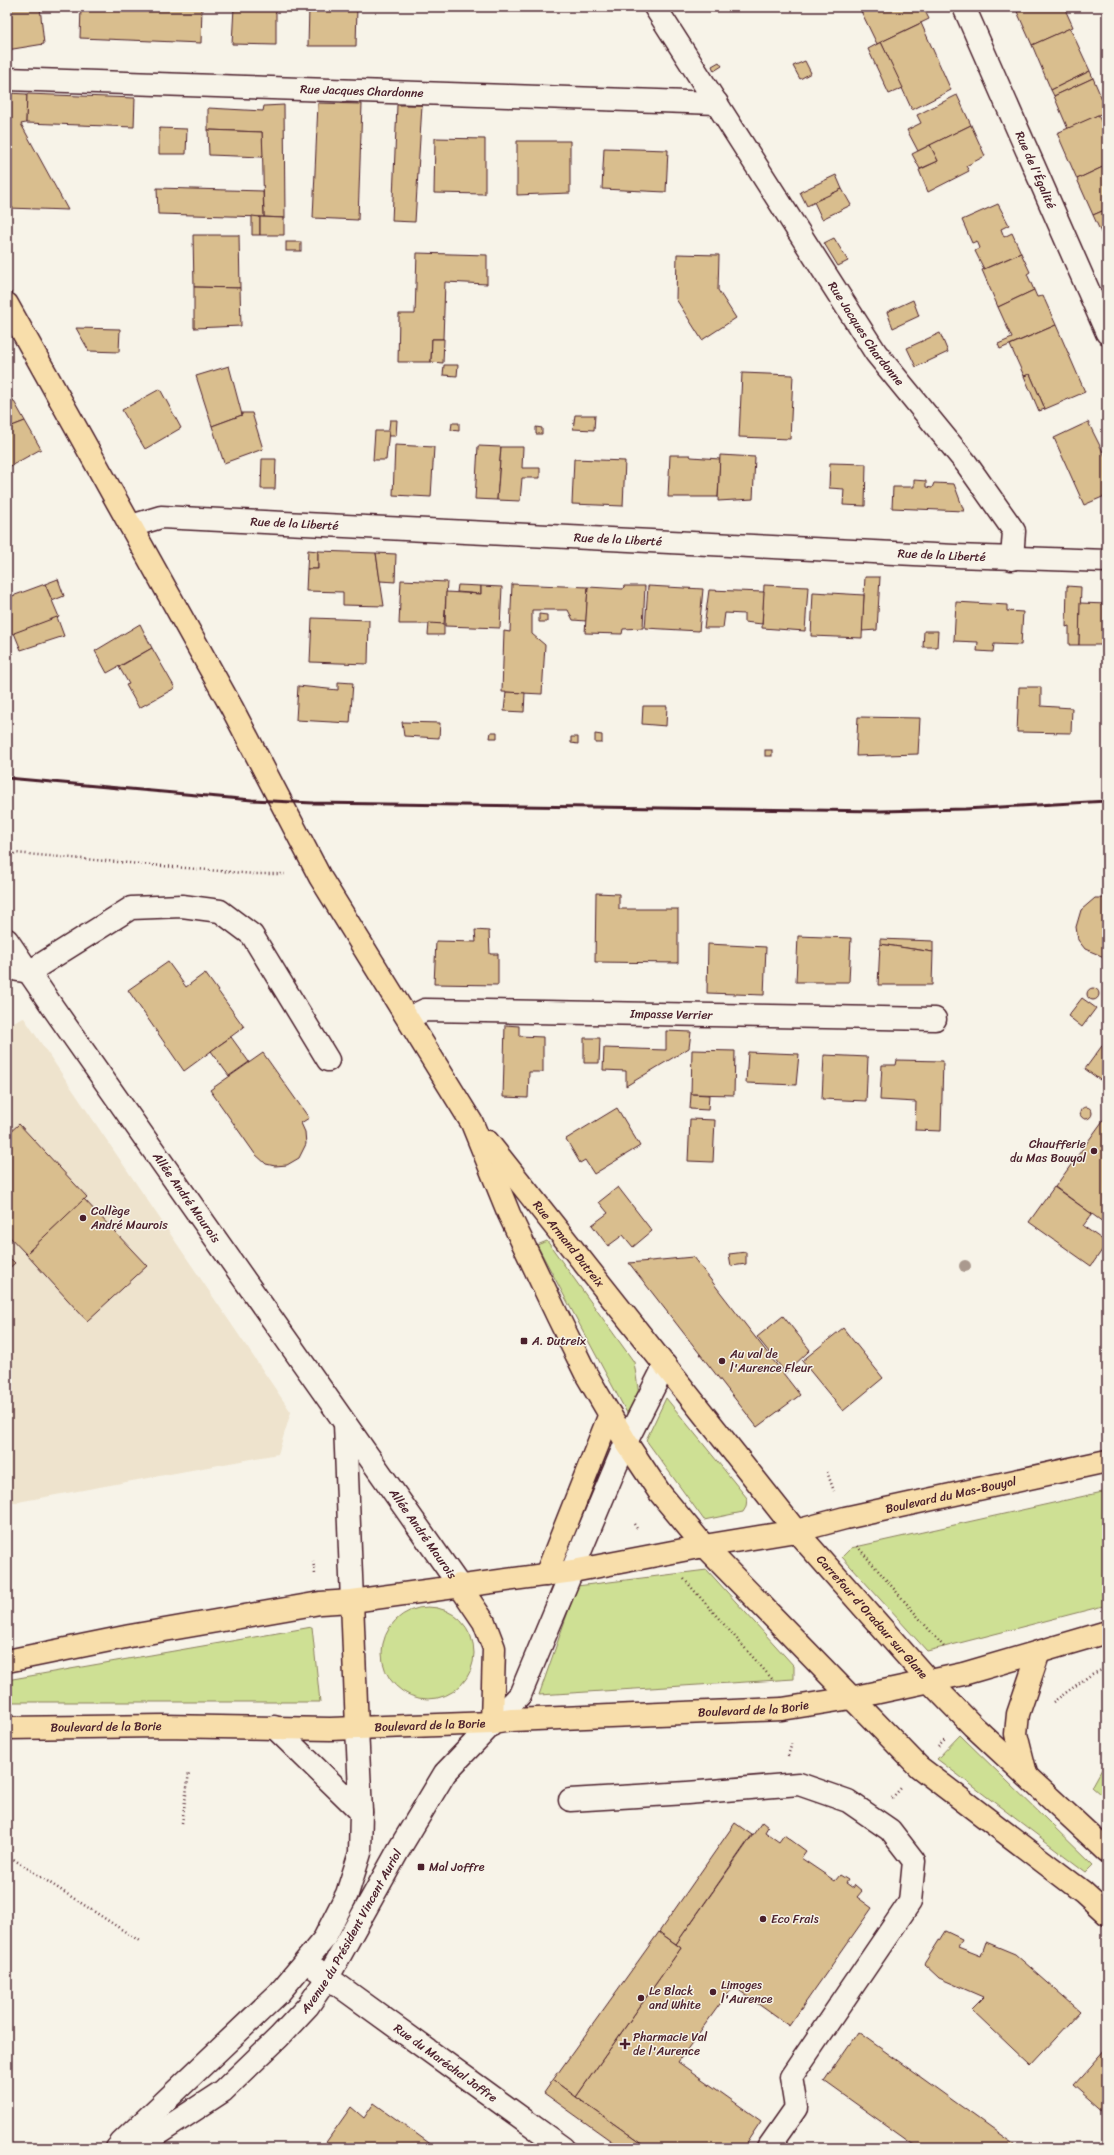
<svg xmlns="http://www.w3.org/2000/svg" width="1114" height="2155" viewBox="0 0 1114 2155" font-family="Sriracha,sans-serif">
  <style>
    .built { fill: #eee3cd }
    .green { fill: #cee094; stroke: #8c8060 }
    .building { fill: #d9be8e; stroke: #4a1f2b }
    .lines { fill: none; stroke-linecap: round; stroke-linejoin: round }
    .minor-casing { stroke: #4a1f2b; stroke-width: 25 }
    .major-casing { stroke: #4a1f2b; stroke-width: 25 }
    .path { stroke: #4a1f2b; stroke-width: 2.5; stroke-dasharray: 1 3; stroke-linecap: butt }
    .minor { stroke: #f7f3e8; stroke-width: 22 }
    .major { stroke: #f8deab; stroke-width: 22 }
    .rail { stroke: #4a1f2b; stroke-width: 3 }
    .tree { fill: #aa998e }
    .poi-dot { fill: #4a1f2b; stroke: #f7f3e8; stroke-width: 1.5 }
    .labels { text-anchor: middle; stroke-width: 3; stroke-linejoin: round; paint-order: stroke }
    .street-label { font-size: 12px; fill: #4a1f2b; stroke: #f7f3e8 }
    .poi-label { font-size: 12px; fill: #4a1f2b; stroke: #f7f3e8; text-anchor: start }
  </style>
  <rect width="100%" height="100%" fill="#f7f3e8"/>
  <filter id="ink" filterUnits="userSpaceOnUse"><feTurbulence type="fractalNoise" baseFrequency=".025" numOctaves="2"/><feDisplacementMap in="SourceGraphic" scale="8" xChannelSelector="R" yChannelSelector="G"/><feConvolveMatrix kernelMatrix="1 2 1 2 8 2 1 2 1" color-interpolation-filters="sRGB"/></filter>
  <g filter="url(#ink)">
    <path class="built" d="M24,1018L291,1412L278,1454L7,1504V1024Z"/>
    <g class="green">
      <path d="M547,1241L634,1362L639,1395L627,1413L537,1245Z"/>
      <path d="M666,1398L747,1498L746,1507L743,1512L704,1520L646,1440Z"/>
      <path d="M1107,1491V1605L944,1647L927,1651L842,1557L851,1548Z"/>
      <path d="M707,1570L794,1666V1679L539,1695L577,1586Z"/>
      <circle cx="428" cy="1653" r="46"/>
      <path d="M312,1627L320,1702H7V1680Z"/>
      <path d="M960,1735L1093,1865L1086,1872L937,1759Z"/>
      <path d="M1107,1760V1800L1092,1787Z"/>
    </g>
    <g class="building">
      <path d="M7,7H40L44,44L7,50Z"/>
      <path d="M81,7H202L201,43L80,38Z"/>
      <path d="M234,7H276V45L232,44Z"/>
      <path d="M309,7H357L356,46H308Z"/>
      <path d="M859,7H923L929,19L877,44Z"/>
      <path d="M1015,7H1064L1073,27L1032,45Z"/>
      <path d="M921,23L951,90L912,110L881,42Z"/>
      <path d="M1070,28L1090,71L1051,90L1032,45Z"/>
      <path d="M881,42L903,88L889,94L868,49Z"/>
      <path d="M805,61L811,73L800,79L793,66Z"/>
      <path d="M719,62L722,66L714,71L712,66Z"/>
      <path d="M1090,71L1093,78L1054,96L1051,90Z"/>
      <path d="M1093,78L1107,111L1068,129L1054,96Z"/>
      <path d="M7,93L27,94L26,123L21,124L68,210L8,208L7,206Z"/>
      <path d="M27,94L135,98L134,127L26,123Z"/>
      <path d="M957,95L971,125L918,151L907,130L921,123L917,115Z"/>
      <path d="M318,103L362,104L358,220L313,218Z"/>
      <path d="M284,105L285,218L264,217L262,132L208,130V108L263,111L264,106Z"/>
      <path d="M397,105H422L415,222L392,221Z"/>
      <path d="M1098,115L1107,134V165L1077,179L1057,133Z"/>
      <path d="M971,125L985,156L966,166L969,171L928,192L919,170L938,161L930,145Z"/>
      <path d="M159,128L187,129L186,154H159Z"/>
      <path d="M208,130L262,132L263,157L209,155Z"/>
      <path d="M435,138L485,139V194L434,193Z"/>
      <path d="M517,141H570V193L517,195Z"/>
      <path d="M930,145L938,161L920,169L912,154Z"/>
      <path d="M604,148L668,150L666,192L602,189Z"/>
      <path d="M1107,165V209L1093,215L1077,179Z"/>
      <path d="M836,175L842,189L807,206L800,192Z"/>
      <path d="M157,188L263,191L264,217L158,214Z"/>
      <path d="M842,189L851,205L822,219L814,202Z"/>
      <path d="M998,204L1009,225L1001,229L1004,237L1012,233L1021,253L984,269L975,251L980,248L977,241L972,243L962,220Z"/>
      <path d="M1107,209V246L1093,215Z"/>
      <path d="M252,216L260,217V235H252Z"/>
      <path d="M260,217L284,218V235H260Z"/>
      <path d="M193,235H239L240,288L194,287Z"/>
      <path d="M834,238L848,261L838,266L824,243Z"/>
      <rect x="286" y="242" width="15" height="9"/>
      <path d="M417,253L487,255V284L445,282L443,339H432L431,362H398L399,314H415Z"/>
      <path d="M1021,253L1030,272L1027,274L1034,290L998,307L982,270Z"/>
      <path d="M677,254L719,255L718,290L736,318L702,340L676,299Z"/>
      <path d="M194,287L240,288L241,326L194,328Z"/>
      <path d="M1034,290L1037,297L1043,296L1056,325L1000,349L998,344L1012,338L998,307Z"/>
      <path d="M913,300L919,316L893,328L887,312Z"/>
      <path d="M1056,325L1085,392L1045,409L1030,374L1024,376L1010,345Z"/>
      <path d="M76,328L120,329L119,352L89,351Z"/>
      <path d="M940,333L948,352L916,367L907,348Z"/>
      <path d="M432,339H444L443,363L431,362Z"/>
      <path d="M444,365H458L457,376L443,375Z"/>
      <path d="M229,366L242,415L212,426L196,376Z"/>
      <path d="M742,373L793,375L790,439L739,437Z"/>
      <path d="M1030,374L1045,409L1039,411L1024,376Z"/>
      <path d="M7,389L25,421L7,428Z"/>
      <path d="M160,389L181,428L145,449L122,410Z"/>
      <path d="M242,413H252L263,449L224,463L212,426L242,415Z"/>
      <path d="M575,415H595L594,430L573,429Z"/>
      <path d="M390,420H397L396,436H388Z"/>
      <path d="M25,421L41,449L7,468V428Z"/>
      <path d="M1088,422L1105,456L1107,455V495L1084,505L1054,438Z"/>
      <path d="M452,423H459V431L451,430Z"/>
      <path d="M536,427L542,428V434H536Z"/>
      <path d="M375,431H389L386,460H373Z"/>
      <path d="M395,445L434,447L431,497L393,495Z"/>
      <path d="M478,446L501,447L497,500L475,499Z"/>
      <path d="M501,447H523L522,468H540V478H522L520,501L497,500Z"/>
      <path d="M670,455H690L691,457L720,459L718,497H668Z"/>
      <path d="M720,455L755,457L753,499L718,501Z"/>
      <path d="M262,459H276L275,489H261Z"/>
      <path d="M574,459L625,461L623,506L572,504Z"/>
      <path d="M830,463L866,464L865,506L843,505L844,489L829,488Z"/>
      <path d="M914,480L926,481V487L932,488L934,483L954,484L964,511L892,508L893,487H914Z"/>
      <path d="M308,550L318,551V569H307Z"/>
      <path d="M318,551L376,553L384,606L343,605V592L306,591L307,569H318Z"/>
      <path d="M376,553L396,554L395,582L380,581Z"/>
      <path d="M865,577H880L877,630L862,631Z"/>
      <path d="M58,579L64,596L52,601L45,584Z"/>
      <path d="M401,580L447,582L444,624H399Z"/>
      <path d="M45,584L59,617L10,635L7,626V598Z"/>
      <path d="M512,584L588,587L586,621L573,620L568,610H532V634L545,645L542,694L502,692L504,631L510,632Z"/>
      <path d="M458,585L481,586V594L457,592Z"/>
      <path d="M764,585L808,587L805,631L762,628Z"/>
      <path d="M481,586L502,587L500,628L445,626L446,592L481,594Z"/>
      <path d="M624,586H645L643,628L623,629L622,634L585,633L588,587L623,589Z"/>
      <path d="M648,586L703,589L699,631L645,628Z"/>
      <path d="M1067,586L1081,587L1079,645H1069V626L1066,627Z"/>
      <path d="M709,590L764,592L762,624L744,622V614L725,613L723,628H704Z"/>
      <path d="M813,592L864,595L862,638L811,636Z"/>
      <path d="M956,602L1007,605V611L1023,612L1021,645L994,644L993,652L977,651L978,642L954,641Z"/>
      <path d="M1080,603L1107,604V645H1079Z"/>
      <path d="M539,614L547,615V622H539Z"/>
      <path d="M57,617L64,636L21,650L14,633Z"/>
      <path d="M312,618L369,620L368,664L310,662Z"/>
      <path d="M429,623L444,624V635H428Z"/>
      <path d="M140,624L152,648L107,673L95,651Z"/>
      <path d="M924,631H938L937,647H923Z"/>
      <path d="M152,648L175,688L139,708L126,685L129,684L119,667Z"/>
      <path d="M338,682L353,683L350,723L296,720L298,686L338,690Z"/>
      <path d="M1019,687H1041V706L1072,708L1071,733L1017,732Z"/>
      <path d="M506,692L525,693L524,712L504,711Z"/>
      <path d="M643,706H667L666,726L642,724Z"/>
      <path d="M858,717L920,718L918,754L856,756Z"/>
      <path d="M402,722L440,723L439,738L404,736Z"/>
      <path d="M491,732H497V738H490Z"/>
      <path d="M595,734L602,735V743H595Z"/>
      <path d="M571,737H578V744L571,743Z"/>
      <rect x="765" y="750" width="7" height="6"/>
      <path d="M596,893L619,894V909H678V963L595,962Z"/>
      <path d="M1095,898H1107V956L1104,957L1085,949L1078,940L1076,927L1081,910Z"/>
      <path d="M475,930L489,931L490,954H498V985L434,984L436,941L476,942Z"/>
      <path d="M798,936L851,938L849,982H796Z"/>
      <path d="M880,939L933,941V952L880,944Z"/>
      <path d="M708,944L766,947L764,995L707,993Z"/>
      <path d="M880,944L933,952L932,985H878Z"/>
      <path d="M168,962L186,987L205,973L244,1027L184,1071L128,990Z"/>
      <circle cx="1093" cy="994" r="6"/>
      <path d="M1082,998L1096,1008L1082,1027L1068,1016Z"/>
      <path d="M505,1025L519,1026V1036L543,1037V1072H529L528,1098L503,1097Z"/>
      <path d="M666,1031L691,1032L689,1048L626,1086V1071L603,1070L604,1048L666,1050Z"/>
      <path d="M231,1037L249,1062L229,1076L211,1051Z"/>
      <path d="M584,1038H600L599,1063H584Z"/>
      <path d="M1107,1039V1085L1085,1069Z"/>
      <path d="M692,1050L735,1051L734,1095L691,1094Z"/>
      <path d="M748,1052L799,1054L796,1085L746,1083Z"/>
      <path d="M263,1053L309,1118L301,1123L305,1132L306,1144L299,1158L287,1165L275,1166L266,1164L255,1154L210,1090Z"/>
      <path d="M824,1055L868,1057L866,1101L822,1099Z"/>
      <path d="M897,1060L943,1061L941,1131L915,1130L916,1102L880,1100L882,1065H896Z"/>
      <path d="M691,1094L709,1095L708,1110L690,1109Z"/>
      <circle cx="1086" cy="1113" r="6"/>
      <path d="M617,1108L640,1146L594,1174L585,1160L580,1163L566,1139Z"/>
      <path d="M1107,1115V1225L1055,1187Z"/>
      <path d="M690,1119L715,1120L713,1162L688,1161Z"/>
      <path d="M19,1124L87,1197L26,1254L7,1234V1135Z"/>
      <path d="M618,1187L652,1231L633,1247L623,1235L608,1246L592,1225L608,1213L599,1202Z"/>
      <path d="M1054,1187L1092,1214L1083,1226L1107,1243L1091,1266L1029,1222Z"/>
      <path d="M84,1199L147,1266L87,1321L26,1254Z"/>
      <path d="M746,1252V1264L731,1266L729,1254Z"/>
      <path d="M7,1255L15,1263L7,1270Z"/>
      <path d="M693,1257L800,1395L757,1427L629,1263Z"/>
      <path d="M783,1316L810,1350L786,1373L757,1337Z"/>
      <path d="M843,1328L883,1378L843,1411L802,1361Z"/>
      <path d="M762,1822L768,1827L765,1832L779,1842L784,1835L806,1851L801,1858L835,1881L840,1875L848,1880L846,1883L853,1888L855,1885L862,1891L857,1897L872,1908L789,2026L733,1986L678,2062L761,2121L743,2148H648L576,2097L681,1948L676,1944Z"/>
      <path d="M735,1823L752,1835L676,1944L659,1932Z"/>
      <path d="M945,1931L962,1939L958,1947L981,1956L986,1942L1015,1954L1080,2011L1030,2065L971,2009L983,1997L939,1978L924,1964Z"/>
      <path d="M659,1932L681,1948L576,2097L553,2080Z"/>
      <path d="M858,2032L1019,2148H918L824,2081Z"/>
      <path d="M1107,2048V2114L1074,2085Z"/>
      <path d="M553,2080L576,2097L648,2148H621L544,2093Z"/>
      <path d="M374,2103L436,2148H322L351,2107L364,2118Z"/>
    </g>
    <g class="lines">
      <g class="minor-casing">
        <g id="minor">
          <path id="s1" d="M655,7L876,353L966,463L1014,531L1012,559"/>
          <path id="s2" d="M964,7L1107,333"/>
          <path id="s3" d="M7,79L717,103"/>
          <path id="s4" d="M131,526L161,517L955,556L1107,561"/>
          <path id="s5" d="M7,940L54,1009L459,1585"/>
          <path d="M7,968L29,972L131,908L182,906L220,911L252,935L328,1060"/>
          <path id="s6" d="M408,1018L425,1010L935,1019"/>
          <path d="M345,1424L352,1601"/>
          <path d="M274,1727L361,1812"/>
          <path d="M570,1800L687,1793L799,1784L848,1801L890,1830L914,1861L910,1902L791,2077L796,2108L768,2148"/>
          <path id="s7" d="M316,1969L563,2148"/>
          <path d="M121,2143L279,1993L324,1939L347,1894L360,1853L361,1812L357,1728"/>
          <path id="s8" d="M117,2148L156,2135L223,2091L279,2037L308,2006L328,1977L398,1851L445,1773L520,1695L626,1442L665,1365"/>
        </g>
      </g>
      <g class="major-casing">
        <g id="major">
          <path d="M7,304L232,708L320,877L472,1123L509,1214L558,1317L586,1374L626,1442L660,1493L704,1546L919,1767L1083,1892L1107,1914"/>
          <path id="s9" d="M488,1142L796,1531L928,1680L973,1726L1107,1851"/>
          <path d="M546,1575L610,1414"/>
          <path d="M459,1585L484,1622L494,1648L492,1723"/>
          <path d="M352,1601L357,1728"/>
          <path id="s10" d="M7,1661L130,1636L320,1603L352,1601L573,1571L704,1546L796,1531L845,1518L1107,1461"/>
          <path id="s11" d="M7,1728L163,1726L330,1729L492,1723L512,1720L782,1709L851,1698L963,1674L1107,1632"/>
          <path d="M1026,1774L1016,1734L1018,1714L1039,1652"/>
        </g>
      </g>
      <g class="path">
        <path d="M7,858L15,853L254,874H285"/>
        <path d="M827,1472L834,1491"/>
        <path d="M634,1524L638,1530"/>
        <path d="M857,1546L944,1647"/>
        <path d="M313,1561L315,1574"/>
        <path d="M684,1579L773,1680"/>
        <path d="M1053,1702L1092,1674L1107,1668"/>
        <path d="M938,1746L946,1738"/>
        <path d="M788,1756L792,1743"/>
        <path d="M892,1798L901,1788"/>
        <path d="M182,1823L189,1773"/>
        <path d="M7,1855L141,1942"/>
      </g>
      <use href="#minor" class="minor"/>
      <use href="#major" class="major"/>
      <path class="rail" d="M7,778L252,800L313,803L881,811L965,809L1107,801"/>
    </g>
    <circle class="tree" cx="965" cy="1266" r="6"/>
  </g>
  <g class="poi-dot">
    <circle cx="1094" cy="1151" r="4"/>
    <circle cx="83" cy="1218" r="4"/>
    <rect x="520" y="1337" width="8" height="8" rx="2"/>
    <circle cx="722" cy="1361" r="4"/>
    <rect x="417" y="1863" width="8" height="8" rx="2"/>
    <circle cx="763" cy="1919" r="4"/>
    <circle cx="713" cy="1992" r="4"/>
    <circle cx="641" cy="1998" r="4"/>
    <path d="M623 2038h4v4h4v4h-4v4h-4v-4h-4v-4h4z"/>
  </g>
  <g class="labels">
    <g class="street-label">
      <text dy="4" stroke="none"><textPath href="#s3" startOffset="355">Rue Jacques Chardonne</textPath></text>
      <text dy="4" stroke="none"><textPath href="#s2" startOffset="178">Rue de l'Égalité</textPath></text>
      <text dy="4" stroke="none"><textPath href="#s1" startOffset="389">Rue Jacques Chardonne</textPath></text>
      <text dy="4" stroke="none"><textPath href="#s4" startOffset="165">Rue de la Liberté</textPath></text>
      <text dy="4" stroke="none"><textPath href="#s4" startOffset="489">Rue de la Liberté</textPath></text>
      <text dy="4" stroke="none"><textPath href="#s4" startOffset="813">Rue de la Liberté</textPath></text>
      <text dy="4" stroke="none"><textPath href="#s6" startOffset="265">Impasse Verrier</textPath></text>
      <text dy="4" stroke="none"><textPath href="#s5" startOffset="314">Allée André Maurois</textPath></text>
      <text dy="4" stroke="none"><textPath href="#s9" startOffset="130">Rue Armand Dutreix</textPath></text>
      <text dy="4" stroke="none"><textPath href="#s10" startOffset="959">Boulevard du Mas-Bouyol</textPath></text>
      <text dy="4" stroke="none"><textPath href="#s5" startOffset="725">Allée André Maurois</textPath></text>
      <text dy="4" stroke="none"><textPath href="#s9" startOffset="611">Carrefour d'Oradour sur Glane</textPath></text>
      <text dy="4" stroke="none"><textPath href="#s11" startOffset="747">Boulevard de la Borie</textPath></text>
      <text dy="4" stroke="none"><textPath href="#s11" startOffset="423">Boulevard de la Borie</textPath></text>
      <text dy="4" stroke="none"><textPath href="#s11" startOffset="99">Boulevard de la Borie</textPath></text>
      <text dy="4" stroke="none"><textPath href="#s8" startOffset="328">Avenue du Président Vincent Auriol</textPath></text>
      <text dy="4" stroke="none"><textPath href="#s7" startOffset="160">Rue du Maréchal Joffre</textPath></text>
    </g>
    <g class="poi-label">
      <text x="1086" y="1148" text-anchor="end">Chaufferie<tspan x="1086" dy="14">du Mas Bouyol</tspan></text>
      <text x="91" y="1215">Collège<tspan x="91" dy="14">André Maurois</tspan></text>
      <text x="532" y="1345">A. Dutreix</text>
      <text x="730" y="1358">Au val de<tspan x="730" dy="14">l'Aurence Fleur</tspan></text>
      <text x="429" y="1871">Mal Joffre</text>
      <text x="771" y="1923">Eco Frais</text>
      <text x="721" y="1989">Limoges<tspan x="721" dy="14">l'Aurence</tspan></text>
      <text x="649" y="1995">Le Black<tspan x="649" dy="14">and White</tspan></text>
      <text x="633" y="2041">Pharmacie Val<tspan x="633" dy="14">de l'Aurence</tspan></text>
    </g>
  </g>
  <rect width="1114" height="2155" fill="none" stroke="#f7f3e8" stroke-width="24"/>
  <rect x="12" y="12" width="1090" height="2131" fill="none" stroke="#4a1f2b" stroke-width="1.5" filter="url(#ink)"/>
</svg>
